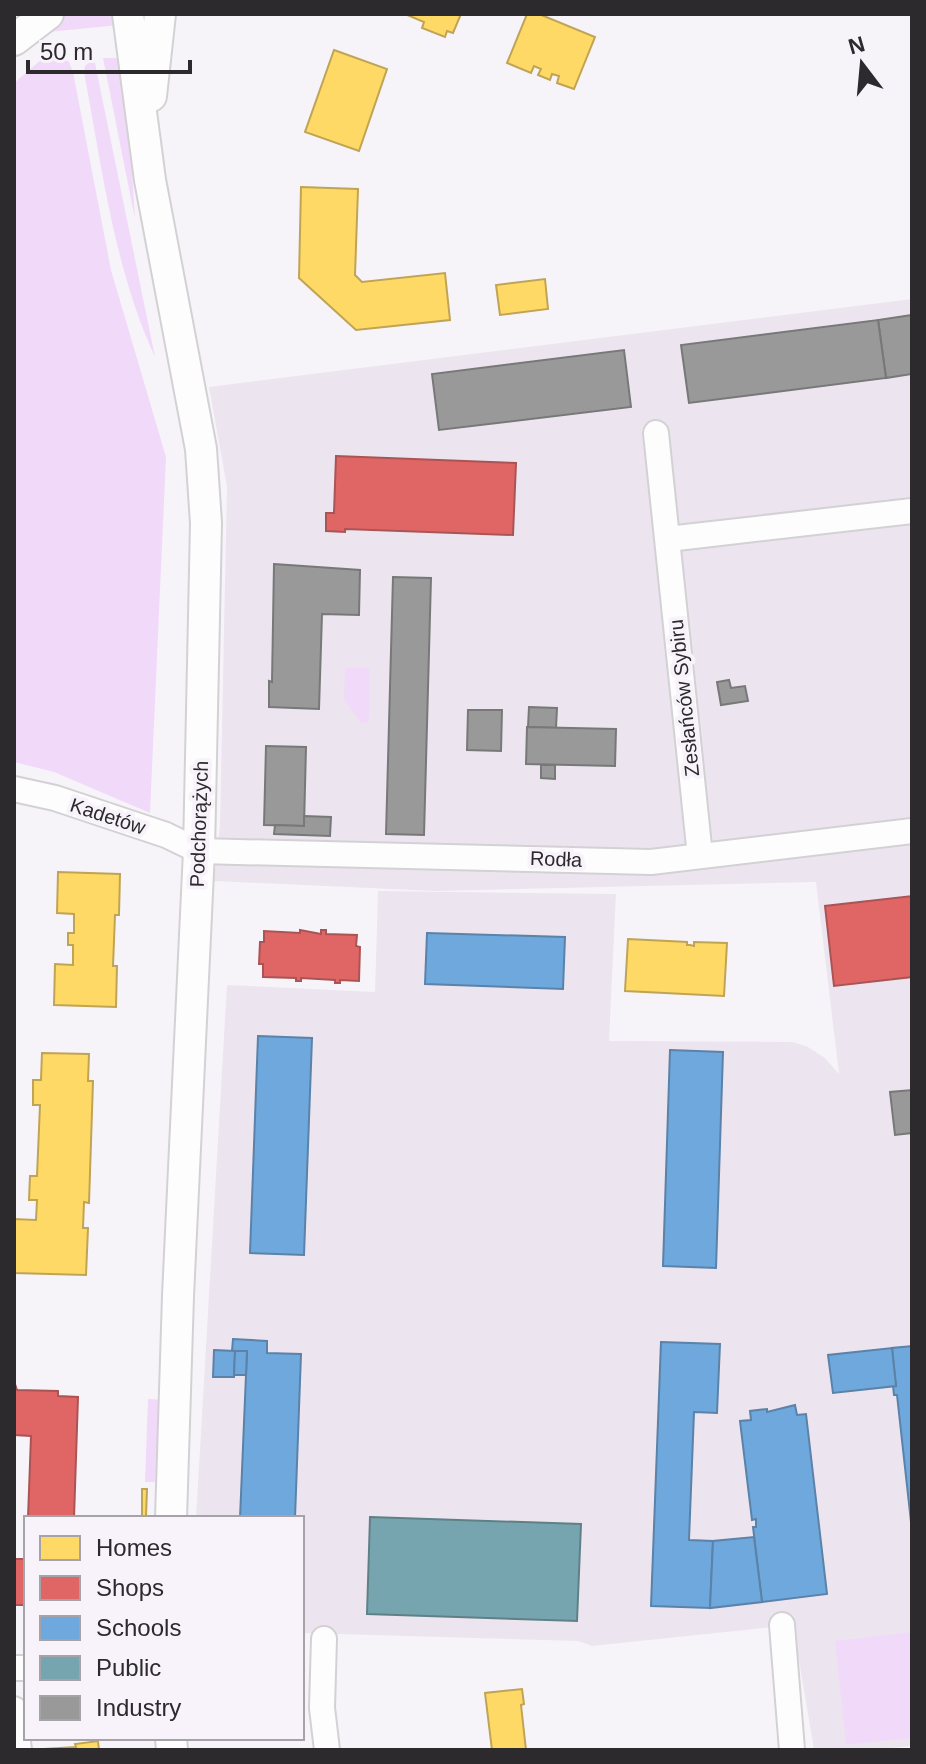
<svg xmlns="http://www.w3.org/2000/svg" width="926" height="1764" viewBox="0 0 926 1764" font-family="Helvetica,sans-serif">
  <style>
    .built { fill: #ece5ef }
    .green { fill: #f1daf9 }
    .homes { fill: #ffd966; stroke: #c0a455; stroke-width: 2 }
    .shops { fill: #e06666; stroke: #aa5455; stroke-width: 2 }
    .schools { fill: #6fa8dc; stroke: #5b82a8; stroke-width: 2 }
    .public { fill: #76a5af; stroke: #608088; stroke-width: 2 }
    .industry { fill: #999; stroke: #787879; stroke-width: 2 }
    .lines { fill: none; stroke-linecap: round; stroke-linejoin: round }
    .minor-casing { stroke: #d3d1d4; stroke-width: 28 }
    .tertiary-casing { stroke: #d3d1d4; stroke-width: 34 }
    .minor { stroke: #fefdfe; stroke-width: 24 }
    .tertiary { stroke: #fefdfe; stroke-width: 30 }
    .labels { text-anchor: middle; stroke-width: 8; stroke-linejoin: round; paint-order: stroke }
    .street-label { font-size: 20px; fill: #2c2a2d; stroke: #f8f3fa }
  </style>
  <rect width="100%" height="100%" fill="#f7f4f9"/>
  <path class="built" d="M912,299V1746L871,1750H814L793,1625L592,1646L578,1641L302,1633V1518H196L227,985L375,992L378,891L616,894L609,1041L793,1042L808,1047L825,1058L839,1074L816,882L436,891L214,881L220,825L227,487L209,387Z"/>
  <g class="green">
    <path d="M63,14H115L120,25L38,33Z"/>
    <path d="M62,58L69,62L73,72L111,270L166,457L150,813L54,772L14,762V83L42,59Z"/>
    <path d="M94,58L155,357C114,268 102,168 84,72L85,66Z"/>
    <path d="M103,58H125L135,219Z"/>
    <path d="M345,668H370L369,722L361,723L344,699Z"/>
    <path d="M148,1399L167,1400L158,1445L155,1482H145Z"/>
    <path d="M912,1632V1738L846,1745L835,1641Z"/>
  </g>
  <g class="homes">
    <path d="M405,14H461L453,33L447,31L445,37L422,28L424,22Z"/>
    <path d="M527,14H539L595,37L574,89L557,83L559,76L552,74L550,80L538,75L541,69L534,66L531,73L507,63Z"/>
    <path d="M334,50L387,69L359,151L305,132Z"/>
    <path d="M301,187L358,189L355,275L362,282L445,273L450,320L356,330L299,278Z"/>
    <path d="M545,279L548,309L500,315L496,285Z"/>
    <path d="M58,872L120,874L119,915H115L113,966H117L116,1007L54,1005L55,964L73,965V945H68V933H74V914L57,913Z"/>
    <path d="M628,939L687,942V945H690L694,946V942L727,943L724,996L625,991Z"/>
    <path d="M42,1053L89,1054L88,1081H93L89,1203L84,1202L83,1228H88L86,1275L14,1273V1219L36,1220L37,1200H29L30,1176H37L40,1105H33V1080H41Z"/>
    <path d="M142,1489H147L146,1516H142Z"/>
    <path d="M522,1689L524,1704L521,1705L526,1750H492L485,1693Z"/>
    <path d="M98,1741L99,1750H28L76,1747L75,1744Z"/>
  </g>
  <g class="shops">
    <path d="M336,456L516,463L513,535L345,529V532L326,531V513H334Z"/>
    <path d="M912,896V977L834,986L825,906Z"/>
    <path d="M300,930L321,934V930H326V934L357,935L356,946L360,947L359,981L340,980V983H335V980L301,978V981H296V978L263,977V964H259L260,942H264V931L300,933Z"/>
    <path d="M15,1384L17,1390L58,1391V1396L78,1397L74,1518H28L31,1436L14,1435Z"/>
    <rect x="14" y="1559" width="12" height="46"/>
  </g>
  <g class="schools">
    <path d="M427,933L565,937L563,989L425,984Z"/>
    <path d="M258,1036L312,1038L304,1255L250,1253Z"/>
    <path d="M670,1050L723,1052L716,1268L663,1266Z"/>
    <path d="M233,1339L267,1341V1353L301,1354L295,1518H240L247,1351H232Z"/>
    <path d="M661,1342L720,1344L717,1413L694,1412L689,1540L713,1541L710,1608L651,1606Z"/>
    <path d="M912,1346V1531L897,1395H894L893,1386H896L892,1348Z"/>
    <path d="M892,1348L896,1386L833,1393L828,1355Z"/>
    <path d="M214,1350L235,1351L234,1377H213Z"/>
    <path d="M235,1351H247L246,1375H234Z"/>
    <path d="M795,1405L797,1415L806,1414L827,1594L762,1602L753,1527H756V1519L752,1520L740,1421L751,1420L750,1411L767,1409V1412Z"/>
    <path d="M754,1537L762,1602L710,1608L713,1541Z"/>
  </g>
  <path class="public" d="M370,1517L581,1524L577,1621L367,1614Z"/>
  <g class="industry">
    <path d="M912,315V374L886,378L878,320Z"/>
    <path d="M878,320L886,378L689,403L681,345Z"/>
    <path d="M624,350L631,407L439,430L432,374Z"/>
    <path d="M274,564L360,570L359,615L322,614L319,709L269,707V681L272,682Z"/>
    <path d="M393,577L431,578L424,835L386,834Z"/>
    <path d="M729,680L731,688L745,686L748,701L721,705L717,682Z"/>
    <path d="M529,707L557,708L556,728L528,727Z"/>
    <path d="M468,710H502L501,751L467,750Z"/>
    <path d="M527,727L616,729L615,766L526,764Z"/>
    <path d="M266,746L306,747L304,826L264,825Z"/>
    <path d="M541,765H555V779L541,778Z"/>
    <path d="M304,816L331,817L330,836L274,834L275,825L304,826Z"/>
    <path d="M912,1090V1133L895,1135L890,1092Z"/>
  </g>
  <g class="lines">
    <g class="minor-casing">
      <g id="minor">
        <path d="M656,433L700,856"/>
        <path d="M668,539L912,511"/>
        <path d="M14,789L55,798L166,835L199,851L651,862L912,831"/>
        <path d="M782,1625L792,1750"/>
        <path d="M324,1639L322,1708L327,1750"/>
        <path d="M14,1668H26"/>
        <path d="M14,1709L19,1750"/>
      </g>
    </g>
    <g class="tertiary-casing">
      <g id="tertiary">
        <path d="M128,14L150,180L201,449L206,523L199,851L178,1296L171,1518"/>
        <path d="M14,40L48,14"/>
        <path d="M151,96L160,14"/>
        <path d="M171,1738L172,1750"/>
      </g>
    </g>
    <use href="#minor" class="minor"/>
    <use href="#tertiary" class="tertiary"/>
  </g>
  <g class="labels">
    <g class="street-label">
      <text transform="translate(684 698) rotate(-96)" y="7">Zesłańców Sybiru</text>
      <text transform="translate(108 816) rotate(18)" y="7">Kadetów</text>
      <text transform="translate(199 824) rotate(-88)" y="7">Podchorążych</text>
      <text transform="translate(556 859) rotate(2)" y="7">Rodła</text>
    </g>
  </g>
  <rect width="926" height="1764" fill="none" stroke="#2c2a2d" stroke-width="32"/>
  <rect x="24" y="1516" width="280" height="224" fill="#f8f3fa" stroke="#a6a3a8" stroke-width="2"/>
  <rect x="40" y="1536" width="40" height="24" fill="#ffd966" stroke="#a6a3a8" stroke-width="2"/>
  <text x="96" y="1556" font-size="24" fill="#2c2a2d">Homes</text>
  <rect x="40" y="1576" width="40" height="24" fill="#e06666" stroke="#a6a3a8" stroke-width="2"/>
  <text x="96" y="1596" font-size="24" fill="#2c2a2d">Shops</text>
  <rect x="40" y="1616" width="40" height="24" fill="#6fa8dc" stroke="#a6a3a8" stroke-width="2"/>
  <text x="96" y="1636" font-size="24" fill="#2c2a2d">Schools</text>
  <rect x="40" y="1656" width="40" height="24" fill="#76a5af" stroke="#a6a3a8" stroke-width="2"/>
  <text x="96" y="1676" font-size="24" fill="#2c2a2d">Public</text>
  <rect x="40" y="1696" width="40" height="24" fill="#999999" stroke="#a6a3a8" stroke-width="2"/>
  <text x="96" y="1716" font-size="24" fill="#2c2a2d">Industry</text>
  <g transform="translate(862 64) rotate(344)" stroke="#f8f3fa" stroke-width="6" paint-order="stroke">
  <path d="M0-6L14 30L0 20L-14 30Z" fill="#2c2a2d"/>
  <text y="-12" font-size="22" font-weight="bold" text-anchor="middle" fill="#2c2a2d">N</text>
  </g>
  <path d="M28 60v12h162v-12" fill="none" stroke="#2c2a2d" stroke-width="4"/>
  <text x="40" y="60" font-size="24" fill="#2c2a2d" stroke="#f8f3fa" stroke-width="6" paint-order="stroke">50 m</text>
</svg>
